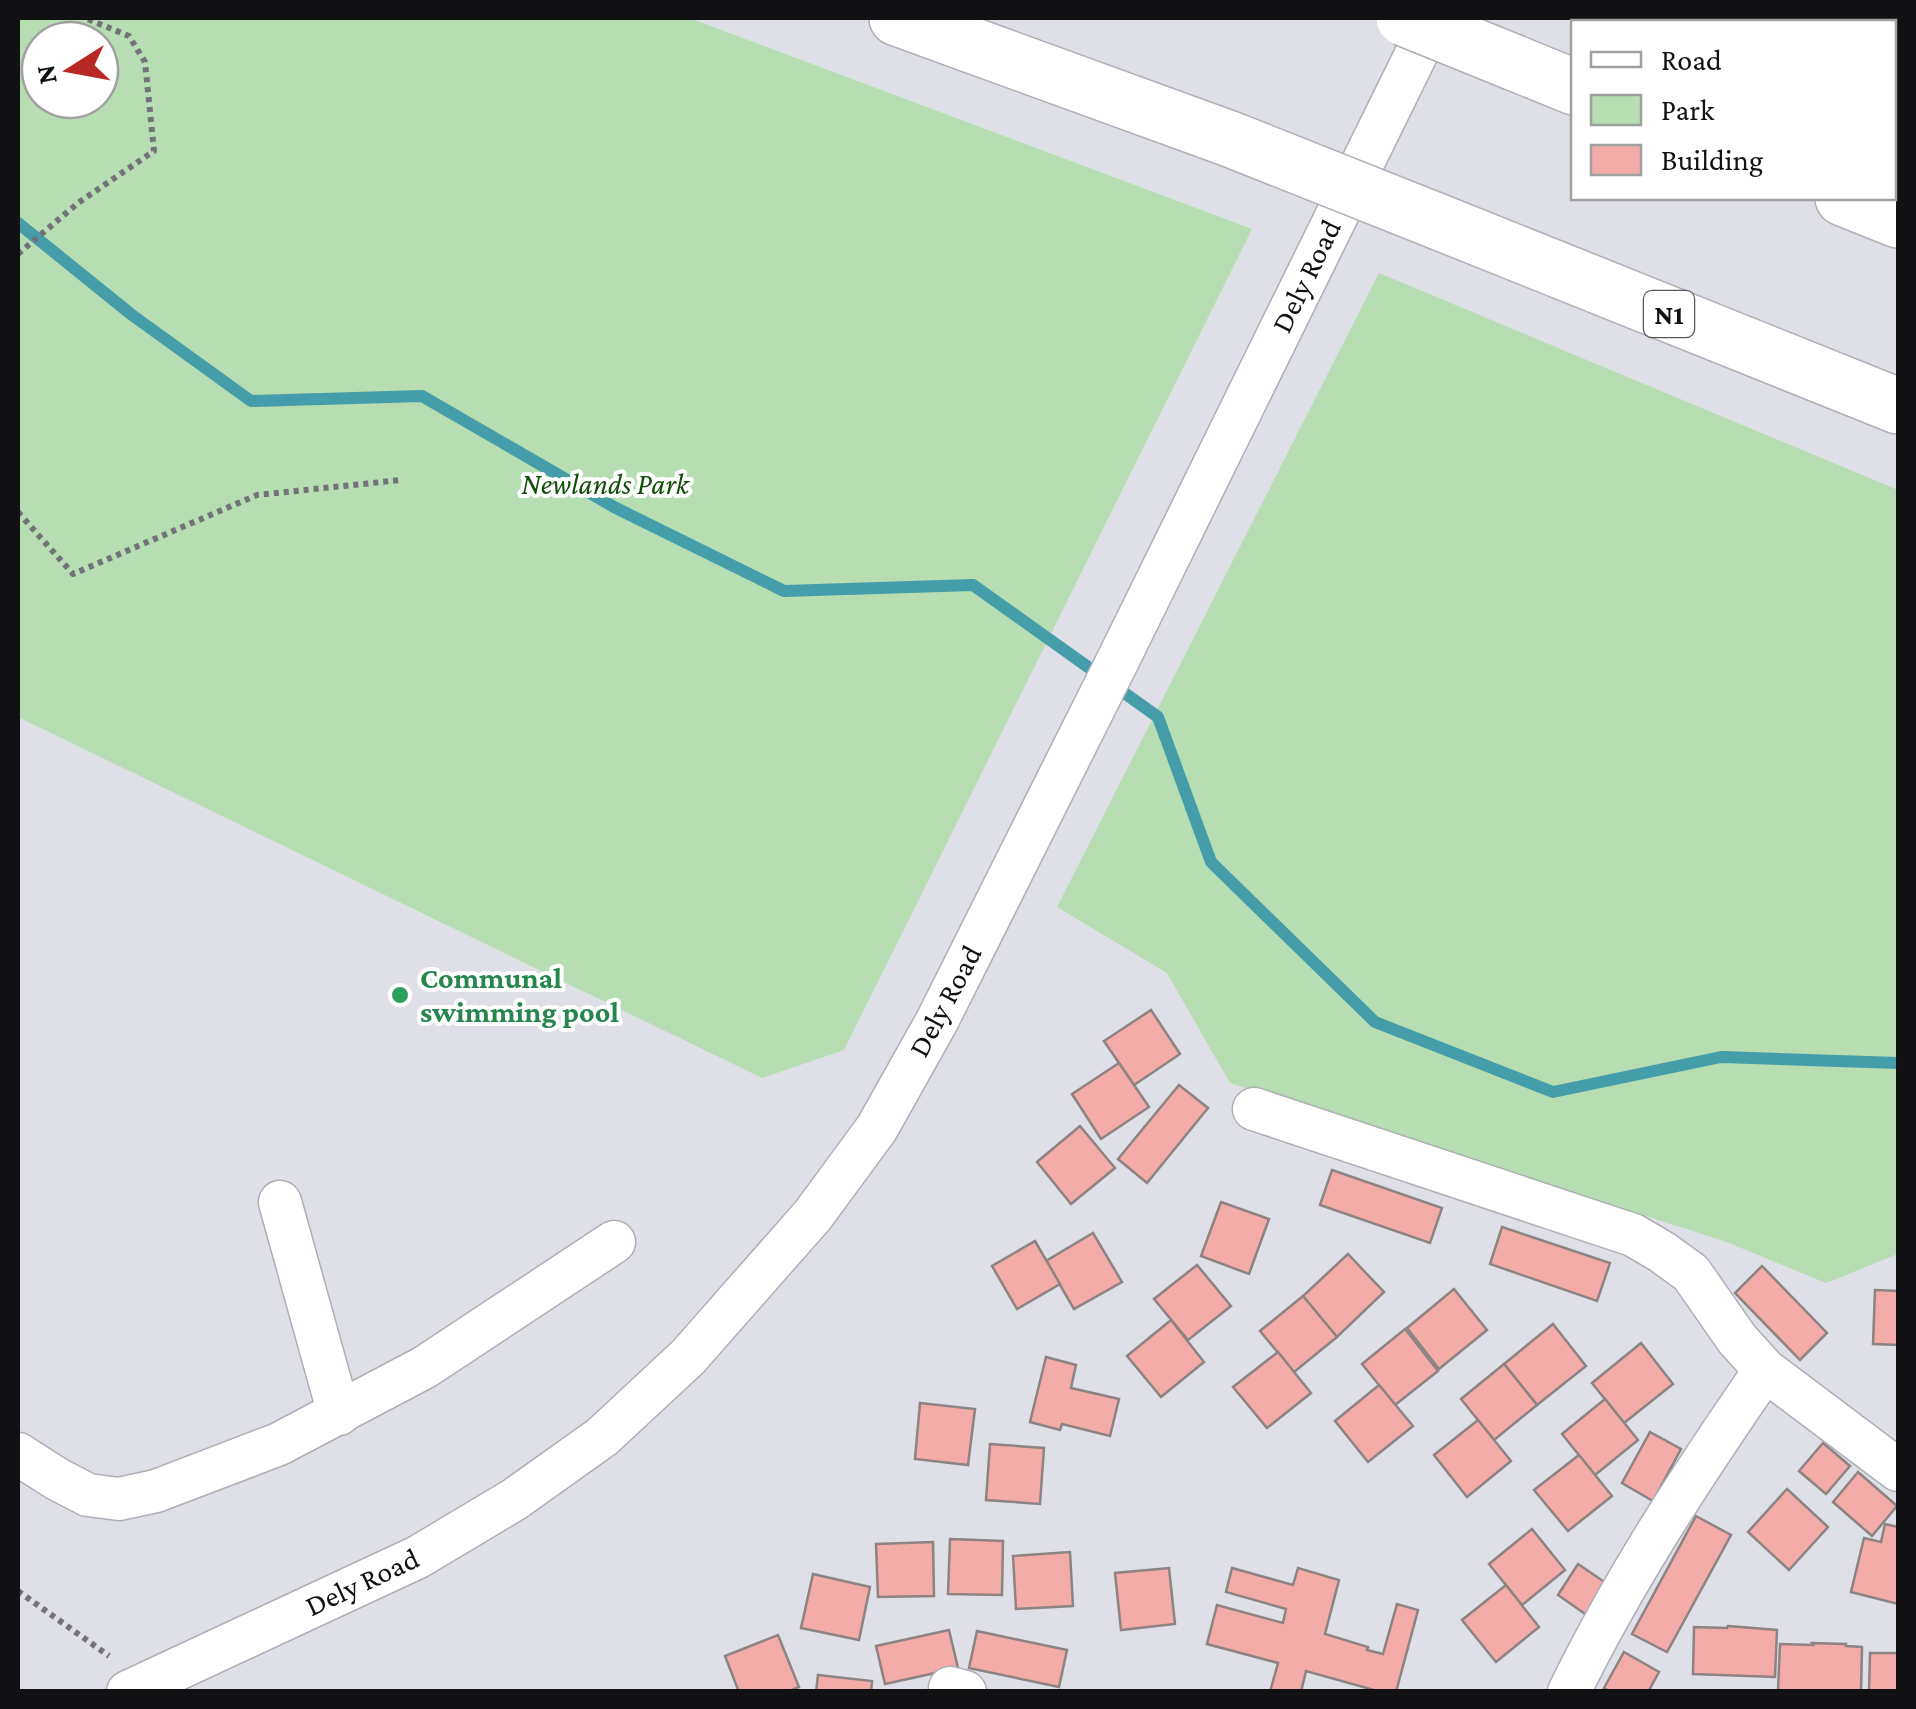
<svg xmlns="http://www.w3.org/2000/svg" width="1916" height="1709" viewBox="0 0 1916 1709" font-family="'Crimson Pro',serif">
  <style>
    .green { fill: #b7ddb2; fill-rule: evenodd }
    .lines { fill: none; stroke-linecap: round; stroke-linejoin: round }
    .stream { stroke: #459daa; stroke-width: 12 }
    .building { fill: #f4aca8; stroke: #8d8383; stroke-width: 2.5 }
    .minor-casing { stroke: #aeaeb6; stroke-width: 45 }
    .highway-casing { stroke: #aeaeb6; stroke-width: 58 }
    .path { stroke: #727278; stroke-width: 6; stroke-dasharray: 5 5; stroke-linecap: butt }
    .minor { stroke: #fff; stroke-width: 42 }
    .highway { stroke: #fff; stroke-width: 55 }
    .highway-bridge-casing { stroke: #aeaeb6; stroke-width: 58; stroke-linecap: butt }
    .highway-bridge { stroke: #fff; stroke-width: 55 }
    .leisure-dot { fill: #2e9e5b; stroke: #fff; stroke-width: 4 }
    .labels { text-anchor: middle; stroke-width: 8; stroke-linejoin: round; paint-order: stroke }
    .shield { fill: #fff; stroke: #58585a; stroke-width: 2.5 }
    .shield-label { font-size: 28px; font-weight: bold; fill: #111114 }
    .street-label { font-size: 30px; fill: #111114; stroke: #fff }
    .park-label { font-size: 30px; font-style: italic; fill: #104e08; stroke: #fff }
    .leisure-label { font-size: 30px; font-weight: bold; fill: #27864d; stroke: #fff; text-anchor: start }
  </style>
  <rect width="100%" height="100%" fill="#dfdfe8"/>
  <g class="green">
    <path d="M18,18H689L1252,229L844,1050L762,1078L18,717ZM40,40H100V100H40Z"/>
    <path d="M1379,273L1898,490V1254L1826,1283L1724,1241L1230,1083L1167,973L1057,907Z"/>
  </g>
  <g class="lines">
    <path class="stream" d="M18,223L132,315L251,401L422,396L614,507L784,591L973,585L1158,717L1211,862L1375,1022L1553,1092L1721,1057L1898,1063"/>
  </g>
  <g class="building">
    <path d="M1151,1010L1180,1054L1134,1085L1104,1041Z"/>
    <path d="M1119,1063L1149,1107L1101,1139L1072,1094Z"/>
    <path d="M1179,1085L1208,1108L1147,1183L1118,1159Z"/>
    <path d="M1080,1126L1115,1168L1071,1204L1037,1162Z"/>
    <path d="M1332,1170L1442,1208L1430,1243L1320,1205Z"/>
    <path d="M1221,1202L1269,1219L1249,1274L1201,1256Z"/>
    <path d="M1502,1227L1610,1263L1597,1301L1490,1264Z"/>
    <path d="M1093,1233L1122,1282L1074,1309L1046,1261Z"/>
    <path d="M1035,1241L1060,1284L1017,1309L992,1266Z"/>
    <path d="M1348,1254L1384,1292L1337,1337L1303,1296Z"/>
    <path d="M1197,1265L1231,1306L1188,1340L1154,1299Z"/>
    <path d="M1762,1266L1827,1333L1800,1360L1735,1293Z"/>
    <path d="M1454,1289L1487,1330L1439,1369L1407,1328Z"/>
    <path d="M1875,1290L1898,1291V1345L1873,1344Z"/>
    <path d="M1303,1296L1337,1337L1294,1372L1260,1331Z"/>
    <path d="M1171,1320L1204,1362L1161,1397L1127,1356Z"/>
    <path d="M1553,1324L1586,1366L1537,1405L1504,1364Z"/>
    <path d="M1405,1329L1438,1371L1395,1405L1362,1364Z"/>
    <path d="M1641,1343L1673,1384L1624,1423L1592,1383Z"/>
    <path d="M1278,1352L1311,1393L1267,1428L1233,1387Z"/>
    <path d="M1046,1357L1076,1365L1071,1388L1119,1399L1110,1436L1062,1424L1060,1430L1030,1422Z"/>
    <path d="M1504,1364L1537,1405L1494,1440L1461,1399Z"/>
    <path d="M1379,1385L1413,1426L1368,1462L1335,1421Z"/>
    <path d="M1605,1399L1638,1440L1595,1475L1562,1434Z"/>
    <path d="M920,1403L975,1409L968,1465L915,1459Z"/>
    <path d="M1478,1420L1511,1461L1467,1497L1434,1455Z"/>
    <path d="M1650,1432L1681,1449L1653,1501L1622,1483Z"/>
    <path d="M1823,1443L1850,1466L1826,1494L1799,1471Z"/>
    <path d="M990,1444L1044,1448L1040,1504L986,1500Z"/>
    <path d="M1579,1455L1612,1496L1568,1531L1534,1490Z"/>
    <path d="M1858,1472L1897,1506L1872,1536L1833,1502Z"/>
    <path d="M1787,1489L1828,1527L1789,1570L1748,1532Z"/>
    <path d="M1696,1516L1731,1535L1667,1652L1632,1634Z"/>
    <path d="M1885,1524L1898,1527V1604L1851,1592L1864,1538L1881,1542Z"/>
    <path d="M1532,1529L1565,1570L1522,1605L1489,1564Z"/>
    <path d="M950,1539L1003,1541L1002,1595L948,1594Z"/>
    <path d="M933,1542L934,1596L878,1597L876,1544Z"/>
    <path d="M1070,1552L1073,1606L1016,1609L1013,1556Z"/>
    <path d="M1578,1564L1609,1585L1588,1616L1558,1595Z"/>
    <path d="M1169,1568L1175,1624L1121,1630L1115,1573Z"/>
    <path d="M1232,1568L1293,1585L1298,1568L1339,1580L1325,1634L1368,1647L1367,1650L1383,1654L1397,1604L1418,1610L1396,1692H1381L1306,1671L1301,1692H1270L1278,1663L1207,1644L1217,1605L1283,1623L1286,1609L1226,1592Z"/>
    <path d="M813,1574L870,1587L859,1640L801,1628Z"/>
    <path d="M1506,1585L1539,1627L1496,1662L1462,1620Z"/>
    <path d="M1728,1626L1777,1630L1775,1677L1693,1674L1694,1627L1727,1628Z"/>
    <path d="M949,1630L958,1668L885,1684L876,1646Z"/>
    <path d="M977,1631L1067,1650L1059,1687L969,1668Z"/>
    <path d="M778,1635L799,1687L787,1692H739L725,1656Z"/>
    <path d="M1812,1643L1846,1644V1646L1862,1647L1861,1692L1778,1691L1780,1644L1813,1645Z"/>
    <path d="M1624,1652L1659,1672L1648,1692H1610L1604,1688Z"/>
    <path d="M1870,1653H1898V1692H1869Z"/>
    <path d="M818,1675L872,1681L871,1692H816Z"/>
  </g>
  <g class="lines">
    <g class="minor-casing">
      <g id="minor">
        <path d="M1254,1109L1633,1235L1662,1252L1691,1273L1737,1339L1765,1370L1898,1470"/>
        <path d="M280,1202L339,1414"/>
        <path d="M18,1454L57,1479L88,1495L119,1499L156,1491L279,1444L425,1367L614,1242"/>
        <path d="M950,1688L965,1692"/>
        <path d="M128,1692L418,1557L515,1499L602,1437L688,1357L813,1215L877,1128L937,1021L1120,656L1434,18"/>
        <path d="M1569,1692C1624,1579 1694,1473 1765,1370"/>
      </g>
    </g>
    <g class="highway-casing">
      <g id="highway">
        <path d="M897,18L1230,139"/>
        <path d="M1515,63L1574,87"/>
        <path d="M1843,198L1898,220"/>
        <path d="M1439,222L1898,406"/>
      </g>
    </g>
    <g class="path">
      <path d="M18,254L78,203L154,151L145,62L129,36L85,18"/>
      <path d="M18,512L73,574L257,495L401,480"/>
      <path d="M18,1591L109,1656"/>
    </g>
    <use href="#minor" class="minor"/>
    <use href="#highway" class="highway"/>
    <g class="highway-bridge-casing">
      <g id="highway-bridge">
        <path d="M1404,18L1515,63"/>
        <path d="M1230,139L1439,222"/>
      </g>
    </g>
    <use href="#highway-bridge" class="highway-bridge"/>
  </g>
  <circle class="leisure-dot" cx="400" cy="995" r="10"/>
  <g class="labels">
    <rect class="shield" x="1644" y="291" width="50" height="46" rx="8"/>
    <g class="shield-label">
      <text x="1669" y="324">N1</text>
    </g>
    <g class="street-label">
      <text transform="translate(1306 276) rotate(-64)" y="10">Dely Road</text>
      <text transform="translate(945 1001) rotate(-62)" y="10">Dely Road</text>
      <text transform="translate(362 1582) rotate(-25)" y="10">Dely Road</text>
    </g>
    <g class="park-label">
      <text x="605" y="494">Newlands Park</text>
    </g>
    <g class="leisure-label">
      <text x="420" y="988">Communal<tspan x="420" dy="34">swimming pool</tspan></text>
    </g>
  </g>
  <rect width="1916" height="1709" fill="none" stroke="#111114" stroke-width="40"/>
  <rect x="1571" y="20" width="325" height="180" fill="#ffffff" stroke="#a0a0a1" stroke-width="2.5"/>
  <rect x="1591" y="52" width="50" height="15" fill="#ffffff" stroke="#a0a0a1" stroke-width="2.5"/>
  <text x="1661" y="70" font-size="30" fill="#111114">Road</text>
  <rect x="1591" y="95" width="50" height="30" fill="#b7ddb2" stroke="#a0a0a1" stroke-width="2.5"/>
  <text x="1661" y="120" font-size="30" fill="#111114">Park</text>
  <rect x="1591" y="145" width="50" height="30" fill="#f4aca8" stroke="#a0a0a1" stroke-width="2.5"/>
  <text x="1661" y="170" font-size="30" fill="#111114">Building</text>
  <g transform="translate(70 70) rotate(259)"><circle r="48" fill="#ffffff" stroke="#a0a0a1" stroke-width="2.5"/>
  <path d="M0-8L18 38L0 25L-18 38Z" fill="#b82925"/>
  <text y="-15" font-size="28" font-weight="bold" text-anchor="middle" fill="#111114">N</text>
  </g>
</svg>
